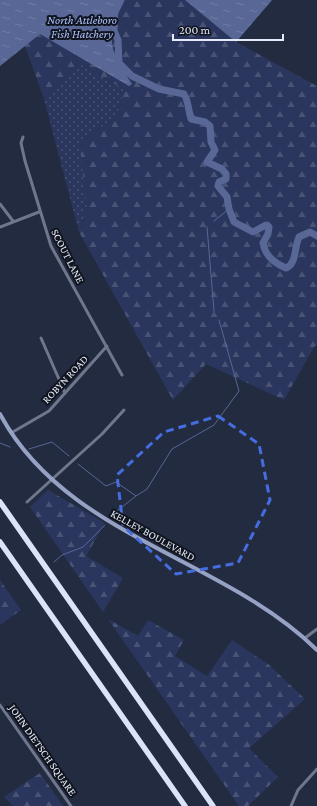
<svg xmlns="http://www.w3.org/2000/svg" width="317" height="806" viewBox="0 0 317 806" font-family="'Crimson Pro',serif">
  <style>
    .grass { fill: url(#grass-dots) }
    .forest { fill: url(#forest-firs) }
    .water { fill: url(#water-ripples) }
    .lines { fill: none; stroke-linecap: round; stroke-linejoin: round }
    .stream { stroke: #586795; stroke-width: 1 }
    .river { stroke: #586795; stroke-width: 7 }
    .street { stroke: #70778d; stroke-width: 3 }
    .secondary { stroke: #96a2c4; stroke-width: 4 }
    .highway { stroke: #dbe3f8; stroke-width: 5.5 }
    .marked { fill: none; stroke: #456ddf; stroke-width: 3; stroke-dasharray: 8 5; stroke-linejoin: round }
    .labels { text-anchor: middle; stroke-width: 4; stroke-linejoin: round; paint-order: stroke }
    .street-label { font-size: 11px; fill: #e5ebfa; stroke: #10141e }
    .water-label { font-size: 12px; font-style: italic; fill: #adc1fb; stroke: #10141e }
  </style>
  <defs>
    <pattern id="grass-dots" width="8" height="8" patternUnits="userSpaceOnUse"><rect width="8" height="8" fill="#2a365d"/><path d="M2 2h.1M6 6h.1" fill="none" stroke="#495375" stroke-width="1.8" stroke-linecap="round"/></pattern>
    <pattern id="forest-firs" width="22" height="20" patternUnits="userSpaceOnUse"><rect width="22" height="20" fill="#2a365d"/><path d="M5 1l3.5 6h-7zM16 11l3.5 6h-7z" fill="#495375"/></pattern>
    <pattern id="water-ripples" width="26" height="14" patternUnits="userSpaceOnUse"><rect width="26" height="14" fill="#586795"/><path d="M2 4q2-2 4 0t4 0M15 11q2-2 4 0t4 0" fill="none" stroke="#707da5"/></pattern>
  </defs>
  <rect width="100%" height="100%" fill="#232b41"/>
  <path class="grass" d="M78,63L125,90L116,118L82,139L87,209L79,232L44,99Z"/>
  <g class="forest">
    <path d="M65,0H272L236,42L317,86V345L314,347L284,400L206,364L173,400L79,232L87,209L80,148L82,139L116,118L125,90L78,63L44,99L25,46L0,66V13Z"/>
    <path d="M48,490L105,523L86,556L123,578L103,612L30,507Z"/>
    <path d="M0,580L21,610L0,625Z"/>
    <path d="M108,619L138,636L148,620L184,640L175,656L207,676L232,640L268,664L305,699L249,748L278,777L248,806H239Z"/>
    <path d="M40,773L63,806H13L4,797Z"/>
  </g>
  <g class="water">
    <path d="M0,0H122L115,22L110,30L113,49L124,72L132,84L129,86L40,34L0,66Z"/>
    <path d="M185,0H272L236,42Z"/>
  </g>
  <g class="lines">
    <g class="stream">
      <path d="M214,221L229,209"/>
      <path d="M207,227L214,311"/>
      <path d="M0,443L10,447"/>
      <path d="M29,449L52,442L69,456"/>
      <path d="M78,464L106,486L116,482L136,496L147,489L172,449L214,425L239,391L219,320"/>
      <path d="M112,515L136,496"/>
      <path d="M54,562L62,555L83,547L105,525"/>
    </g>
    <path class="river" d="M121,0L115,12L114,20V31L118,40L119,63L132,76L159,89L184,94C189,102 188,110 191,119L205,122L210,126L211,142L215,150L207,162L222,169L226,174V179L219,182L218,186L227,197L229,209L234,222L253,232L266,225L269,227L268,234L263,243C265,256 274,263 286,268C297,263 294,248 299,237L310,232L317,236"/>
    <g class="street">
      <path d="M23,137L21,143L25,161L51,246L122,375"/>
      <path d="M0,204L13,221"/>
      <path d="M0,227L39,212"/>
      <path d="M41,338L65,393"/>
      <path d="M11,433L49,411L107,346"/>
      <path d="M27,502L102,434L124,410"/>
      <path d="M305,638L317,629"/>
      <path d="M0,705L71,806"/>
      <path d="M291,806L298,790L317,769"/>
    </g>
    <path class="secondary" d="M0,414C66,537 222,557 317,650"/>
    <g class="highway">
      <path d="M0,502L213,806"/>
      <path d="M0,542L185,806"/>
    </g>
  </g>
  <path class="marked" d="M218,416L259,444L270,500L238,563L176,574L123,526L117,475L164,432Z"/>
  <g class="labels">
    <g class="street-label">
      <text transform="translate(68 256) rotate(63)" y="4">SCOUT LANE</text>
      <text transform="translate(65 379) rotate(-47)" y="4">ROBYN ROAD</text>
      <text transform="translate(153 535) rotate(29)" y="4">KELLEY BOULEVARD</text>
      <text transform="translate(43 750) rotate(55)" y="4">JOHN DIETSCH SQUARE</text>
    </g>
    <g class="water-label">
      <text x="82" y="24">North Attleboro<tspan x="82" dy="14">Fish Hatchery</tspan></text>
    </g>
  </g>
  <path d="M173 34v6h110v-6" fill="none" stroke="#e5ebfa" stroke-width="2"/>
  <text x="179" y="34" font-size="12" fill="#e5ebfa" stroke="#10141e" stroke-width="3" paint-order="stroke">200 m</text>
</svg>
